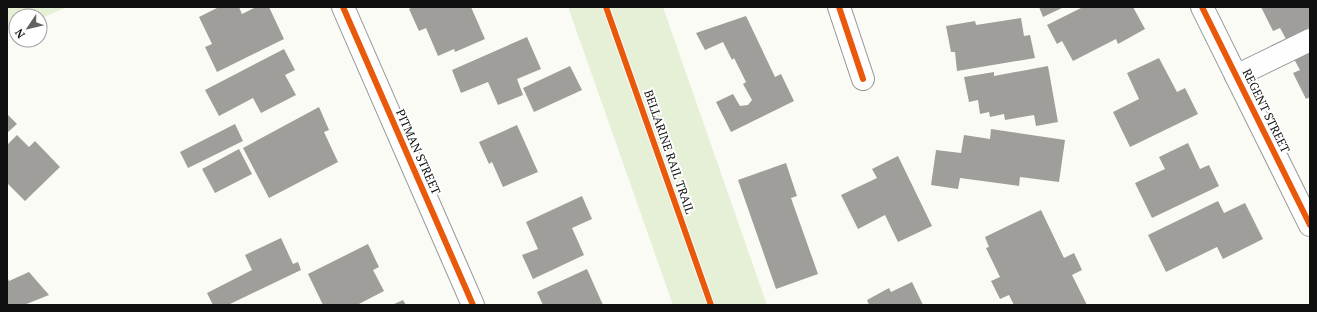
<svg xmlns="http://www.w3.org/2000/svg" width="1317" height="312" viewBox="0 0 1317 312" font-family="'PT Serif',serif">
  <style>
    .green { fill: #e6f0d7 }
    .building { fill: #9f9e9b }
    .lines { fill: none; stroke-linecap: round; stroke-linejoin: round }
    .minor-casing { stroke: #959593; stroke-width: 24 }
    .minor { stroke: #fefefe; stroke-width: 22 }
    .cycleway-casing { stroke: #fff; stroke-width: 8 }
    .cycleway { stroke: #e8590c; stroke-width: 6 }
    .labels { text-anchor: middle; stroke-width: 4; stroke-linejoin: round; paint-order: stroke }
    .street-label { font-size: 12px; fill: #0f0f0f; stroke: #fff }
  </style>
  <rect width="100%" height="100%" fill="#fbfbf6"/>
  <g class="green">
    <path d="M7,7H67L40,19V16H16V28L7,30Z"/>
    <path d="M568,7H663L767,305H673Z"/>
  </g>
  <g class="building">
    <path d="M219,7H239L242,14L256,7H269L284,39L217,72L205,47L212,44L199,17Z"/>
    <path d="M413,7H471L485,39L455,52L454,49L438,56L426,28L419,31L409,9Z"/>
    <path d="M1039,7H1064L1043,17Z"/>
    <path d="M1083,7H1133L1145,29L1118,44L1116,39L1073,61L1062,41L1057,44L1047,25Z"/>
    <path d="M1261,7H1310V27L1286,39L1280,28L1273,31Z"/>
    <path d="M746,16L775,77L781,74L794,101L731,132L716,102L733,94L740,106L748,105L752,100L743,84L746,82L734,58L732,60L723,42L705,50L696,33Z"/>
    <path d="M1021,18L1024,36L1030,35L1035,58L957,71L955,52H951L946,26L975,21L976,25Z"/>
    <path d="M527,37L541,69L517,79L523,95L498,105L488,82L461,93L452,70Z"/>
    <path d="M284,49L295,70L285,75L296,95L261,113L253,98L219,116L205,90Z"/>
    <path d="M1310,51V97L1306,99L1293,73L1300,70L1294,59Z"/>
    <path d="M1159,58L1177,92L1185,88L1198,114L1130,147L1113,112L1139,99L1127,73Z"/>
    <path d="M570,66L582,90L534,112L523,88Z"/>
    <path d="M1048,66L1058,122L1036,126L1034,115L1005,120L1004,114L990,117L989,112L980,114L978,100L969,102L964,77L994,72V76Z"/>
    <path d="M319,107L329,130L324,132L338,162L269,198L243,148Z"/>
    <path d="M7,114L17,124L7,133Z"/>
    <path d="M235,124L243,141L188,168L180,152Z"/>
    <path d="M517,125L538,172L503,187L492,162L489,164L479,142Z"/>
    <path d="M991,129L1065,140L1059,182L1020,177L1019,186L960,178L958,189L931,185L936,150L961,153L964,135L990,139Z"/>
    <path d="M17,135L29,147L35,141L60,167L25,201L7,183V145Z"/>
    <path d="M1188,143L1200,169L1209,165L1219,186L1152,218L1135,183L1165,169L1159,157Z"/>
    <path d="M239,149L252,174L215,193L202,169Z"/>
    <path d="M898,156L932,226L898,242L885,215L858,229L841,195L877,178L872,169Z"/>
    <path d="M786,163L797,196L791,198L818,274L776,289L738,180Z"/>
    <path d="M582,196L592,219L572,228L584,255L533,279L522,255L538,249L526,222Z"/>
    <path d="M1218,201L1224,213L1245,203L1263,239L1223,259L1217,247L1166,272L1148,235Z"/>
    <path d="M1041,210L1064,258L1074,253L1082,270L1072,275L1087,305H1014L1009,295L1000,299L991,281L1000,277L986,248L989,247L985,237Z"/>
    <path d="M281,238L293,264L298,262L301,270L228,305H213L207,293L252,270L245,255Z"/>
    <path d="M368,244L379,267L373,270L384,291L357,305H323L308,274Z"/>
    <path d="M587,269L603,305H543L537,292Z"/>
    <path d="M29,272L49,295L24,305H7V277L9,281Z"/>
    <path d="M912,282L923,305H869L867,300L889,288L891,292Z"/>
    <path d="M403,300L406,305H392Z"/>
  </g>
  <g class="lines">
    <g class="minor-casing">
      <g id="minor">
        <path d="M343,7L473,305"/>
        <path d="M839,7L863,79"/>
        <path d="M1202,7L1310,225"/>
        <path d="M1236,76L1310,40"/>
      </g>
    </g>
    <use href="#minor" class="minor"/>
    <g class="cycleway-casing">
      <g id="cycleway">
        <path d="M343,7L473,305"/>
        <path d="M606,7L711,305"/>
        <path d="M839,7L863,79"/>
        <path d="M1202,7L1310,225"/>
      </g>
    </g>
    <use href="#cycleway" class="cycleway"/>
  </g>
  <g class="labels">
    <g class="street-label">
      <text transform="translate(1266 111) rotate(64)" y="4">REGENT STREET</text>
      <text transform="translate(418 152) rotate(66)" y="4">PITMAN STREET</text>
      <text transform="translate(669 152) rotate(71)" y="4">BELLARINE RAIL TRAIL</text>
    </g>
  </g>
  <rect width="1317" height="312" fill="none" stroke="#0f0f0f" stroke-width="16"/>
  <g transform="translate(28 28) rotate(235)"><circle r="19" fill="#ffffff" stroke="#9f9f9f"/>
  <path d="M0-3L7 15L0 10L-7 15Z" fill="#626260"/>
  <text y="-6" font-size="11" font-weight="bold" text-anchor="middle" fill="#0f0f0f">N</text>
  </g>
</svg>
